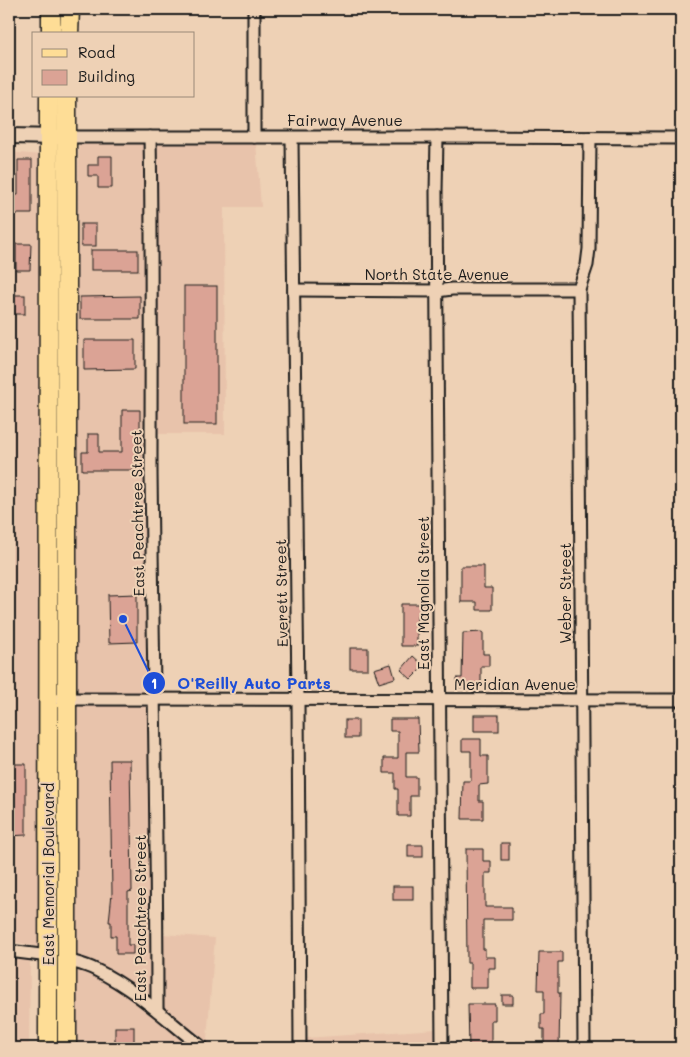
<svg xmlns="http://www.w3.org/2000/svg" width="690" height="1057" viewBox="0 0 690 1057" font-family="Mali,sans-serif">
  <style>
    .built { fill: #e8c3ab }
    .building { fill: #dba395; stroke: #1c1c1c }
    .lines { fill: none; stroke-linecap: round; stroke-linejoin: round }
    .minor-casing { stroke: #1c1c1c; stroke-width: 15 }
    .tertiary-casing { stroke: #1c1c1c; stroke-width: 18 }
    .primary-casing { stroke: #1c1c1c; stroke-width: 21 }
    .minor { stroke: #eed1b5; stroke-width: 11 }
    .tertiary { stroke: #eed1b5; stroke-width: 14 }
    .primary { stroke: #fedd96; stroke-width: 18 }
    .rail-casing { stroke: #1c1c1c; stroke-width: 5 }
    .rail { stroke: #eed1b5; stroke-width: 3; stroke-dasharray: 9; stroke-linecap: butt }
    .labels { text-anchor: middle; stroke-width: 4; stroke-linejoin: round; paint-order: stroke }
    .street-label { font-size: 15px; fill: #1c1c1c; stroke: #eed1b5 }
    .leader { fill: none; stroke: #1d4ed8; stroke-width: 2 }
    .callout-dot { fill: #1d4ed8; stroke: #eed1b5; stroke-width: 2 }
    .mark-label { font-size: 15px; text-anchor: middle; font-weight: bold; fill: #fff }
    .callout-label { font-size: 16px; text-anchor: middle; font-weight: bold; fill: #1d4ed8; stroke: #eed1b5; stroke-width: 4; stroke-linejoin: round; paint-order: stroke }
  </style>
  <rect width="100%" height="100%" fill="#eed1b5"/>
  <filter id="ink" filterUnits="userSpaceOnUse"><feTurbulence type="fractalNoise" baseFrequency=".02" numOctaves="2"/><feDisplacementMap in="SourceGraphic" scale="10" xChannelSelector="R" yChannelSelector="G"/><feConvolveMatrix kernelMatrix="1 2 1 2 8 2 1 2 1" color-interpolation-filters="sRGB"/></filter>
  <g filter="url(#ink)">
    <g class="built">
      <path d="M79,142H145L150,695L74,694L73,560Z"/>
      <path d="M156,142H256L261,207H224L225,434H157Z"/>
      <path d="M9,152L41,155L40,947L9,941Z"/>
      <path d="M74,704L150,705L152,999L127,981L98,965L76,957Z"/>
      <path d="M162,934L215,938L207,1039L215,1048H211L200,1039L199,1036H196L163,1008Z"/>
      <path d="M9,956L30,958L29,1048H9Z"/>
      <path d="M76,968L92,973L120,989L152,1012V1015H155L189,1043V1048H77Z"/>
      <path d="M437,1029V1048H305V1038Z"/>
    </g>
    <g class="building">
      <path d="M98,156H112V188H98V176H88V165H98Z"/>
      <path d="M18,160H32V214H15V195H18Z"/>
      <rect x="81" y="224" width="15" height="22"/>
      <path d="M16,244H31L30,270H16Z"/>
      <rect x="91" y="250" width="47" height="20"/>
      <rect x="184" y="286" width="33" height="138"/>
      <rect x="9" y="295" width="16" height="19"/>
      <path d="M140,296V319H80V297Z"/>
      <path d="M84,340H135V369L84,370Z"/>
      <path d="M122,410H140V470H82V452H88V434H99V452H122Z"/>
      <path d="M461,566H484V588H492V610H477V602H461Z"/>
      <path d="M137,594V642L109,643L108,595Z"/>
      <path d="M401,604H423V616H417V646H401Z"/>
      <path d="M483,632V654H489V666H481V687H457V678H462L463,633Z"/>
      <rect x="350" y="648" width="18" height="21"/>
      <path d="M413,656L424,666L411,679L401,670Z"/>
      <path d="M391,664L395,678L379,683L374,669Z"/>
      <rect x="474" y="715" width="25" height="16"/>
      <path d="M390,719H418L419,752H406V777H417V796H410V816H398V789H395V773H384V758H398V731H390Z"/>
      <rect x="345" y="720" width="13" height="18"/>
      <path d="M462,739H481V756H488V784L479,785V801H483V819H462L463,781H471V751H462Z"/>
      <path d="M110,760H130L132,891L128,892V945H133V954H116V936H111V922H109L112,893Z"/>
      <path d="M9,764H26V835L9,836Z"/>
      <rect x="501" y="843" width="8" height="17"/>
      <rect x="408" y="845" width="15" height="12"/>
      <path d="M466,849H483V861H491V873H485V907H512V920H483V949H485V957H495V968H488V988H470V963H467Z"/>
      <rect x="393" y="886" width="20" height="14"/>
      <path d="M539,952H562V962H558V993H560L559,1048H544V1029H541V1014H544V990H538Z"/>
      <rect x="502" y="995" width="11" height="9"/>
      <path d="M468,1004H495V1020H491V1048H469Z"/>
      <rect x="115" y="1027" width="19" height="21"/>
    </g>
    <g class="lines">
      <g class="minor-casing">
        <g id="minor">
          <path d="M67,137H437L681,138"/>
          <path d="M150,137C152,248 151,359 151,470C153,650 157,830 157,1010"/>
          <path d="M254,137V9"/>
          <path d="M437,137L436,192L442,1048"/>
          <path d="M292,138L298,700L300,1048"/>
          <path d="M294,290L437,291L452,289H579"/>
          <path d="M60,699L681,700"/>
          <path d="M9,951L49,956"/>
          <path d="M67,960C77,963 87,965 96,970C137,990 168,1021 203,1048"/>
          <path d="M584,1048L579,289L587,265L589,249L590,138"/>
        </g>
      </g>
      <g class="tertiary-casing">
        <path id="tertiary" d="M9,136L58,137"/>
      </g>
      <g class="primary-casing">
        <g id="primary">
          <path d="M51,34V9"/>
          <path d="M69,34L70,9"/>
          <path d="M48,1048L49,96"/>
          <path d="M67,1048V96"/>
        </g>
      </g>
      <use href="#minor" class="minor"/>
      <use href="#tertiary" class="tertiary"/>
      <use href="#primary" class="primary"/>
      <g class="rail-casing">
        <path id="rail" d="M9,45L12,9"/>
      </g>
      <use href="#rail" class="rail"/>
    </g>
  </g>
  <g class="labels">
    <g class="street-label">
      <text x="345" y="126">Fairway Avenue</text>
      <text x="437" y="280">North State Avenue</text>
      <text transform="translate(138 513) rotate(-91)" y="5">East Peachtree Street</text>
      <text transform="translate(282 593) rotate(-91)" y="5">Everett Street</text>
      <text transform="translate(424 593) rotate(-90)" y="5">East Magnolia Street</text>
      <text transform="translate(566 593) rotate(-90)" y="5">Weber Street</text>
      <text x="515" y="690">Meridian Avenue</text>
      <text transform="translate(49 874) rotate(-90)" y="5">East Memorial Boulevard</text>
      <text transform="translate(141 918) rotate(-90)" y="5">East Peachtree Street</text>
    </g>
  </g>
  <path class="leader" d="M123 619L154 683"/>
  <g class="callout-dot">
    <circle cx="123" cy="619" r="5"/>
    <circle cx="154" cy="683" r="12"/>
  </g>
  <g class="mark-label">
    <text x="154" y="689">1</text>
  </g>
  <g class="callout-label">
    <text x="254" y="689">O'Reilly Auto Parts</text>
  </g>
  <rect width="690" height="1057" fill="none" stroke="#eed1b5" stroke-width="30"/>
  <rect x="15" y="15" width="660" height="1027" fill="none" stroke="#1c1c1c" stroke-width="2" filter="url(#ink)"/>
  <rect x="32" y="32" width="162" height="65" fill="#eed1b5" stroke="#9a8978"/>
  <rect x="42" y="49" width="25" height="8" fill="#fedd96" stroke="#9a8978"/>
  <text x="78" y="58" font-size="15" fill="#1c1c1c">Road</text>
  <rect x="42" y="70" width="25" height="15" fill="#dba395" stroke="#9a8978"/>
  <text x="78" y="82" font-size="15" fill="#1c1c1c">Building</text>
</svg>
